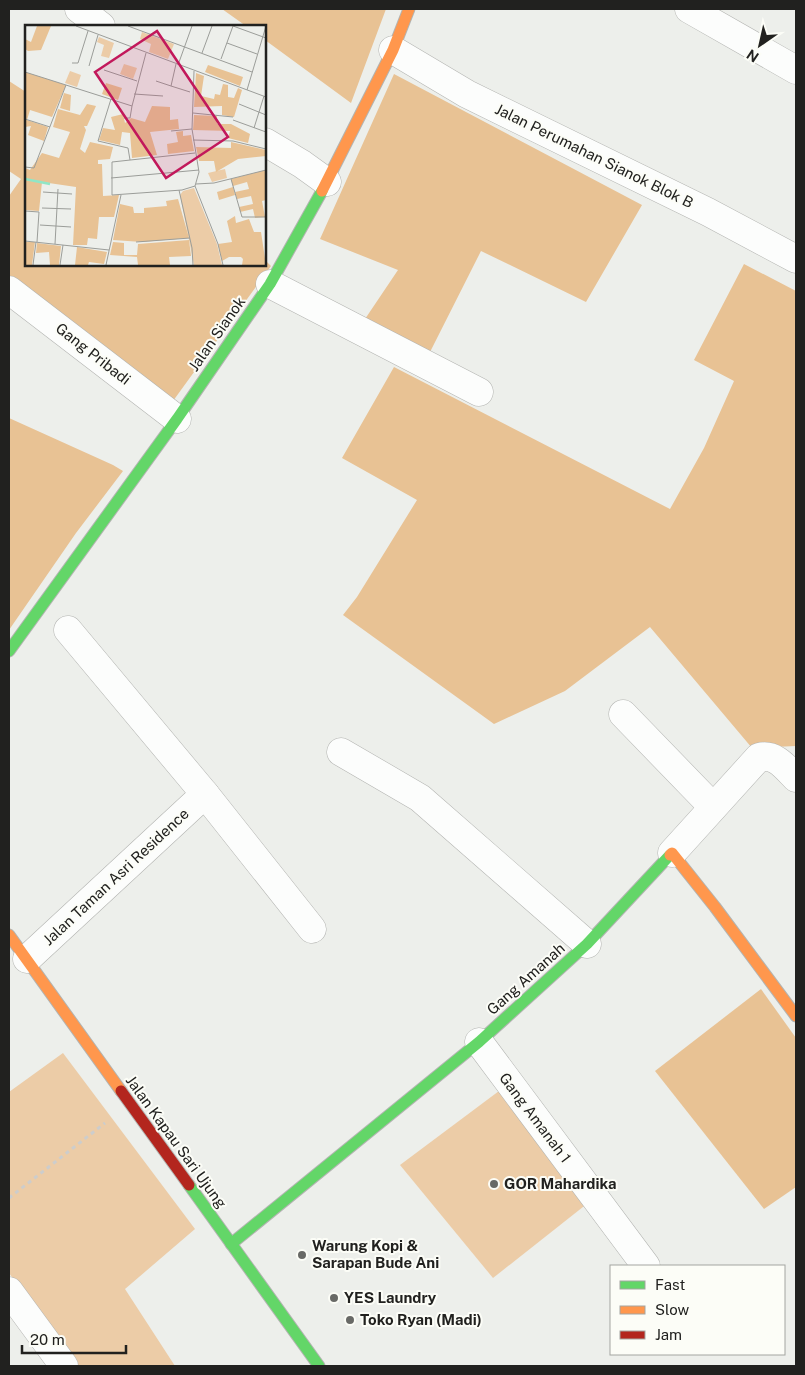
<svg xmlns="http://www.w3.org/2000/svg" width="805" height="1375" viewBox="0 0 805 1375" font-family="'Public Sans',sans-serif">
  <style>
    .green { fill: #eccca7 }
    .forest { fill: #e8c294 }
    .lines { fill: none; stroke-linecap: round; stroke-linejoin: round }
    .street-casing { stroke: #b3b4b1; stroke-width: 29 }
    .fast-casing { stroke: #b3b4b1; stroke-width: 13 }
    .slow-casing { stroke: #b3b4b1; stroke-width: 13 }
    .jam-casing { stroke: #b3b4b1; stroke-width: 13 }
    .path { stroke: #cdcdcc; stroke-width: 3; stroke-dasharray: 4 4; stroke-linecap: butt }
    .street { stroke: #fcfdfc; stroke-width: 28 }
    .fast { stroke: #63d668; stroke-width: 11 }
    .slow { stroke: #ff974d; stroke-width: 11 }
    .jam { stroke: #b3261e; stroke-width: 11 }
    .poi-dot { fill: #686966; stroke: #fcfdf7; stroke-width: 2 }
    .labels { text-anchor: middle; stroke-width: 4; stroke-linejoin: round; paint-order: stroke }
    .street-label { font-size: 15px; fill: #21211f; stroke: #fcfdf7 }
    .poi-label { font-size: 15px; font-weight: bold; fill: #21211f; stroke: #fcfdf7; text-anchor: start }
    .inset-river { fill: none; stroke: #90e6c6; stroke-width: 2.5 }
    .inset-road { fill: none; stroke: #9b9d99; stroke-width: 1 }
    .view { fill: #c2185b; fill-opacity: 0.15; stroke: #c2185b; stroke-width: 2.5 }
    .inset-edge { fill: none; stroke: #21211f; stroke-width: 2.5 }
  </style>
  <rect width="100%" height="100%" fill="#edefeb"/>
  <g class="green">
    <path d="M63,1053L195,1229L125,1289L175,1366H77L9,1273V1092Z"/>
    <path d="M503,1088L588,1203L493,1278L400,1165Z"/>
  </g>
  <g class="forest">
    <path d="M222,9H386L351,103L265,40V26H246Z"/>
    <path d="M394,74L642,205L586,302L481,251L429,354L363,322L398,270L320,239Z"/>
    <path d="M9,81L26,92V265H265V260L271,266L173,401L9,276V196L21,179L9,171Z"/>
    <path d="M744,264L796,291V746L752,748L650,627L565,691L494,724L343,615L357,597L417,500L342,458L394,367L670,509L704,448L734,381L694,360Z"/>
    <path d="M9,418L113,465L123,471L76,533L9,630Z"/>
    <path d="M761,989L796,1038V1187L764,1209L655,1071Z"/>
  </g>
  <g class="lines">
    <g class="street-casing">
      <g id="street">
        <path d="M79,9L101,26"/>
        <path d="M689,9L796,70"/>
        <path d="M393,50L467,94L708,212L796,259"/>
        <path d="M265,142L302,164L327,182"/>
        <path d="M270,284L479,392"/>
        <path d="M9,290L177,419"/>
        <path d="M623,714L713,807"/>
        <path d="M341,752L420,798L587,944"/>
        <path d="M205,794L312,929"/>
        <path d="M672,853L759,757C775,753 786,768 796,778"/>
        <path d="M27,959L205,794L68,630"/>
        <path d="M479,1042L646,1266"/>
        <path d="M9,1291L64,1366"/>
      </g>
    </g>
    <g class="fast-casing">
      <g id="fast">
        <path d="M9,651L177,419L270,284L322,191"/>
        <path d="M189,1185L319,1366"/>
        <path d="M231,1244L479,1042L587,944L670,855"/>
      </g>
    </g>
    <g class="slow-casing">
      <g id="slow">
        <path d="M322,191L393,50L409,9"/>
        <path d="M670,855L672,853L715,907L796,1016"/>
        <path d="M9,935L121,1091"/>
      </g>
    </g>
    <g class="jam-casing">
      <path id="jam" d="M121,1091L189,1185"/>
    </g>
    <path class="path" d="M9,1198L105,1123"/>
    <use href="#street" class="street"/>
    <use href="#fast" class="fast"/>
    <use href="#slow" class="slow"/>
    <use href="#jam" class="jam"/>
  </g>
  <g class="poi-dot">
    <circle cx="494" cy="1184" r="5"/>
    <circle cx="302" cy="1255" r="5"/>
    <circle cx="334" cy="1298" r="5"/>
    <circle cx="350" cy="1320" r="5"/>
  </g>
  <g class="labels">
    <g class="street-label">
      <text transform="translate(594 156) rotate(26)" y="5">Jalan Perumahan Sianok Blok B</text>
      <text transform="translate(217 334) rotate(-55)" y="5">Jalan Sianok</text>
      <text transform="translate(93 354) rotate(38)" y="5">Gang Pribadi</text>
      <text transform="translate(116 877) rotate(-43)" y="5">Jalan Taman Asri Residence</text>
      <text transform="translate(526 979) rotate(-42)" y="5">Gang Amanah</text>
      <text transform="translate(535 1118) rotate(53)" y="5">Gang Amanah 1</text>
      <text transform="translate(176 1142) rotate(54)" y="5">Jalan Kapau Sari Ujung</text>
    </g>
    <g class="poi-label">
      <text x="504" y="1189">GOR Mahardika</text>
      <text x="312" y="1251">Warung Kopi &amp;<tspan x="312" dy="17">Sarapan Bude Ani</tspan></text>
      <text x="344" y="1303">YES Laundry</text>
      <text x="360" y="1325">Toko Ryan (Madi)</text>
    </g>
  </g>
  <g transform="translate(25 25)">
    <rect width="241" height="241" fill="#edefeb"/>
    <path d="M117,7L149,19L143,34L124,27L126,19L115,14ZM74,12L89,18L84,33L76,31L79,20L72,17ZM99,39L112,43L108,54L95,49ZM45,46L56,50L52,62L40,58ZM200,144L202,153L187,157L183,148ZM169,163L192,219L197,240H169L155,170L158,166Z" fill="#eccca7"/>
    <path d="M12,1H26L16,25L3,26L0,24V14L6,17ZM183,40L218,52L215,61L180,47ZM0,47L41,60L27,92L5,85L2,95L23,102L19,116L3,110L6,101L0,102ZM171,48L179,51L176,71L189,74L190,69L195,70L198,59L203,60V72L209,73L213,63L217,65L209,92L197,90V81L169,82ZM81,58L97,63L93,75L77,69ZM39,68L46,70L45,86L35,83ZM62,79L71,81L62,101H59L61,105L55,124L60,128L65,117L88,122L85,134L73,135V139H77L78,171L94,170L89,192H74L72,214L63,213L62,220H48L51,162L17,157L14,186L0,185V143L5,145L17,128L34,133L45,107L28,102L33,84L55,90ZM127,81L145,82V95L153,94L154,104L125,107L132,130L107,133L105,108L97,107L95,120L74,115L78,103L90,105L86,92L98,89L100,98L106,93L120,97ZM169,90L192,91V99H206L225,109L223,118L203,113L205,106L168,105ZM158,106V111L166,110L169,126L143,129L142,119L153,117L151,107ZM206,117L241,125V131L213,134L191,147L189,136H174L171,122L206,123ZM241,145V175L237,176L240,192L230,193L228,184L215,187L214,182L228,179L226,171L212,174L210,167L224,164L222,157L208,161L210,170L194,175L192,167L208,162L206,154ZM153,174L164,213L117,217L88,215L95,179L108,182L109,188H119V183L142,181L141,176ZM210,191L211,198L224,194L229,207H236L241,240H217L218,234L216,232H204L197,236L193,219L207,217L202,196ZM164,215L166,231L144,232L145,240H113L112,232L85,230L88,217L99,218V230H112L113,219ZM1,217H10L7,240H0ZM12,218L36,221L34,240H25L24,227L11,228ZM52,222L82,227L79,239L64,237L63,240H50Z" fill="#e8c294"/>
    <path class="inset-river" d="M0,154L25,159"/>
    <path class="inset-road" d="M51,1L241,72M103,1L227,47M208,1L241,13M202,18L232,29M177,28L187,1M196,34L208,1M47,38H53L63,6M151,39L146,61L165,67M153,40L167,1M64,41L73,10M79,45L112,56M169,46L167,104L174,147L170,161L157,165L87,170V137L170,128M0,47L107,81L121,28M131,56L146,61M222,65L241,1M109,69L138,71M86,74L73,116L103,123L105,135M214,79L241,90M168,88L208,92M99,93H105L107,81M0,94L25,102M208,95L241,107M229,103L239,71M146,106L167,104M168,115L208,116L241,124M0,142L9,143L41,60M86,153L174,145M206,154L217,192H241M171,159L189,158L241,145M170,161L193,219L198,240M154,165L167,223L168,240M18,167L47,169M17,183L46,184M0,186L14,187L12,217M15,200L46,202M0,216L84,225M111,217L165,213M30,219L33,164M8,240L11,217M35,240L38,220M81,240L96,170"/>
    <path class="view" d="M132,6L203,112L141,153L70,47Z"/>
    <rect width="241" height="241" class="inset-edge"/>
  </g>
  <rect width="805" height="1375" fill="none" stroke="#21211f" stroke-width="20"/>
  <rect x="610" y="1265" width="175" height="90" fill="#fcfdf7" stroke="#a4a5a1"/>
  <rect x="620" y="1281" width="25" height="8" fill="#63d668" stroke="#a4a5a1"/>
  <text x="655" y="1290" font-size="15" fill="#21211f">Fast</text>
  <rect x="620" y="1306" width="25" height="8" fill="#ff974d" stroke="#a4a5a1"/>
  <text x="655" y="1315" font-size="15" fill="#21211f">Slow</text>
  <rect x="620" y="1331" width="25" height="8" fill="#b3261e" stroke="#a4a5a1"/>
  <text x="655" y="1340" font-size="15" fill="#21211f">Jam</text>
  <g transform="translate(760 45) rotate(214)" stroke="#fcfdf7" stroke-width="4" paint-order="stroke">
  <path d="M0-4L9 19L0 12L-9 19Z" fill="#21211f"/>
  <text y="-8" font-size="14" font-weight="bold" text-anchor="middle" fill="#21211f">N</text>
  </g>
  <path d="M22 1345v8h104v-8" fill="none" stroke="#21211f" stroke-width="2.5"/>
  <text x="30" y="1345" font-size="15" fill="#21211f" stroke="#fcfdf7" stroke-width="4" paint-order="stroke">20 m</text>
</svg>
